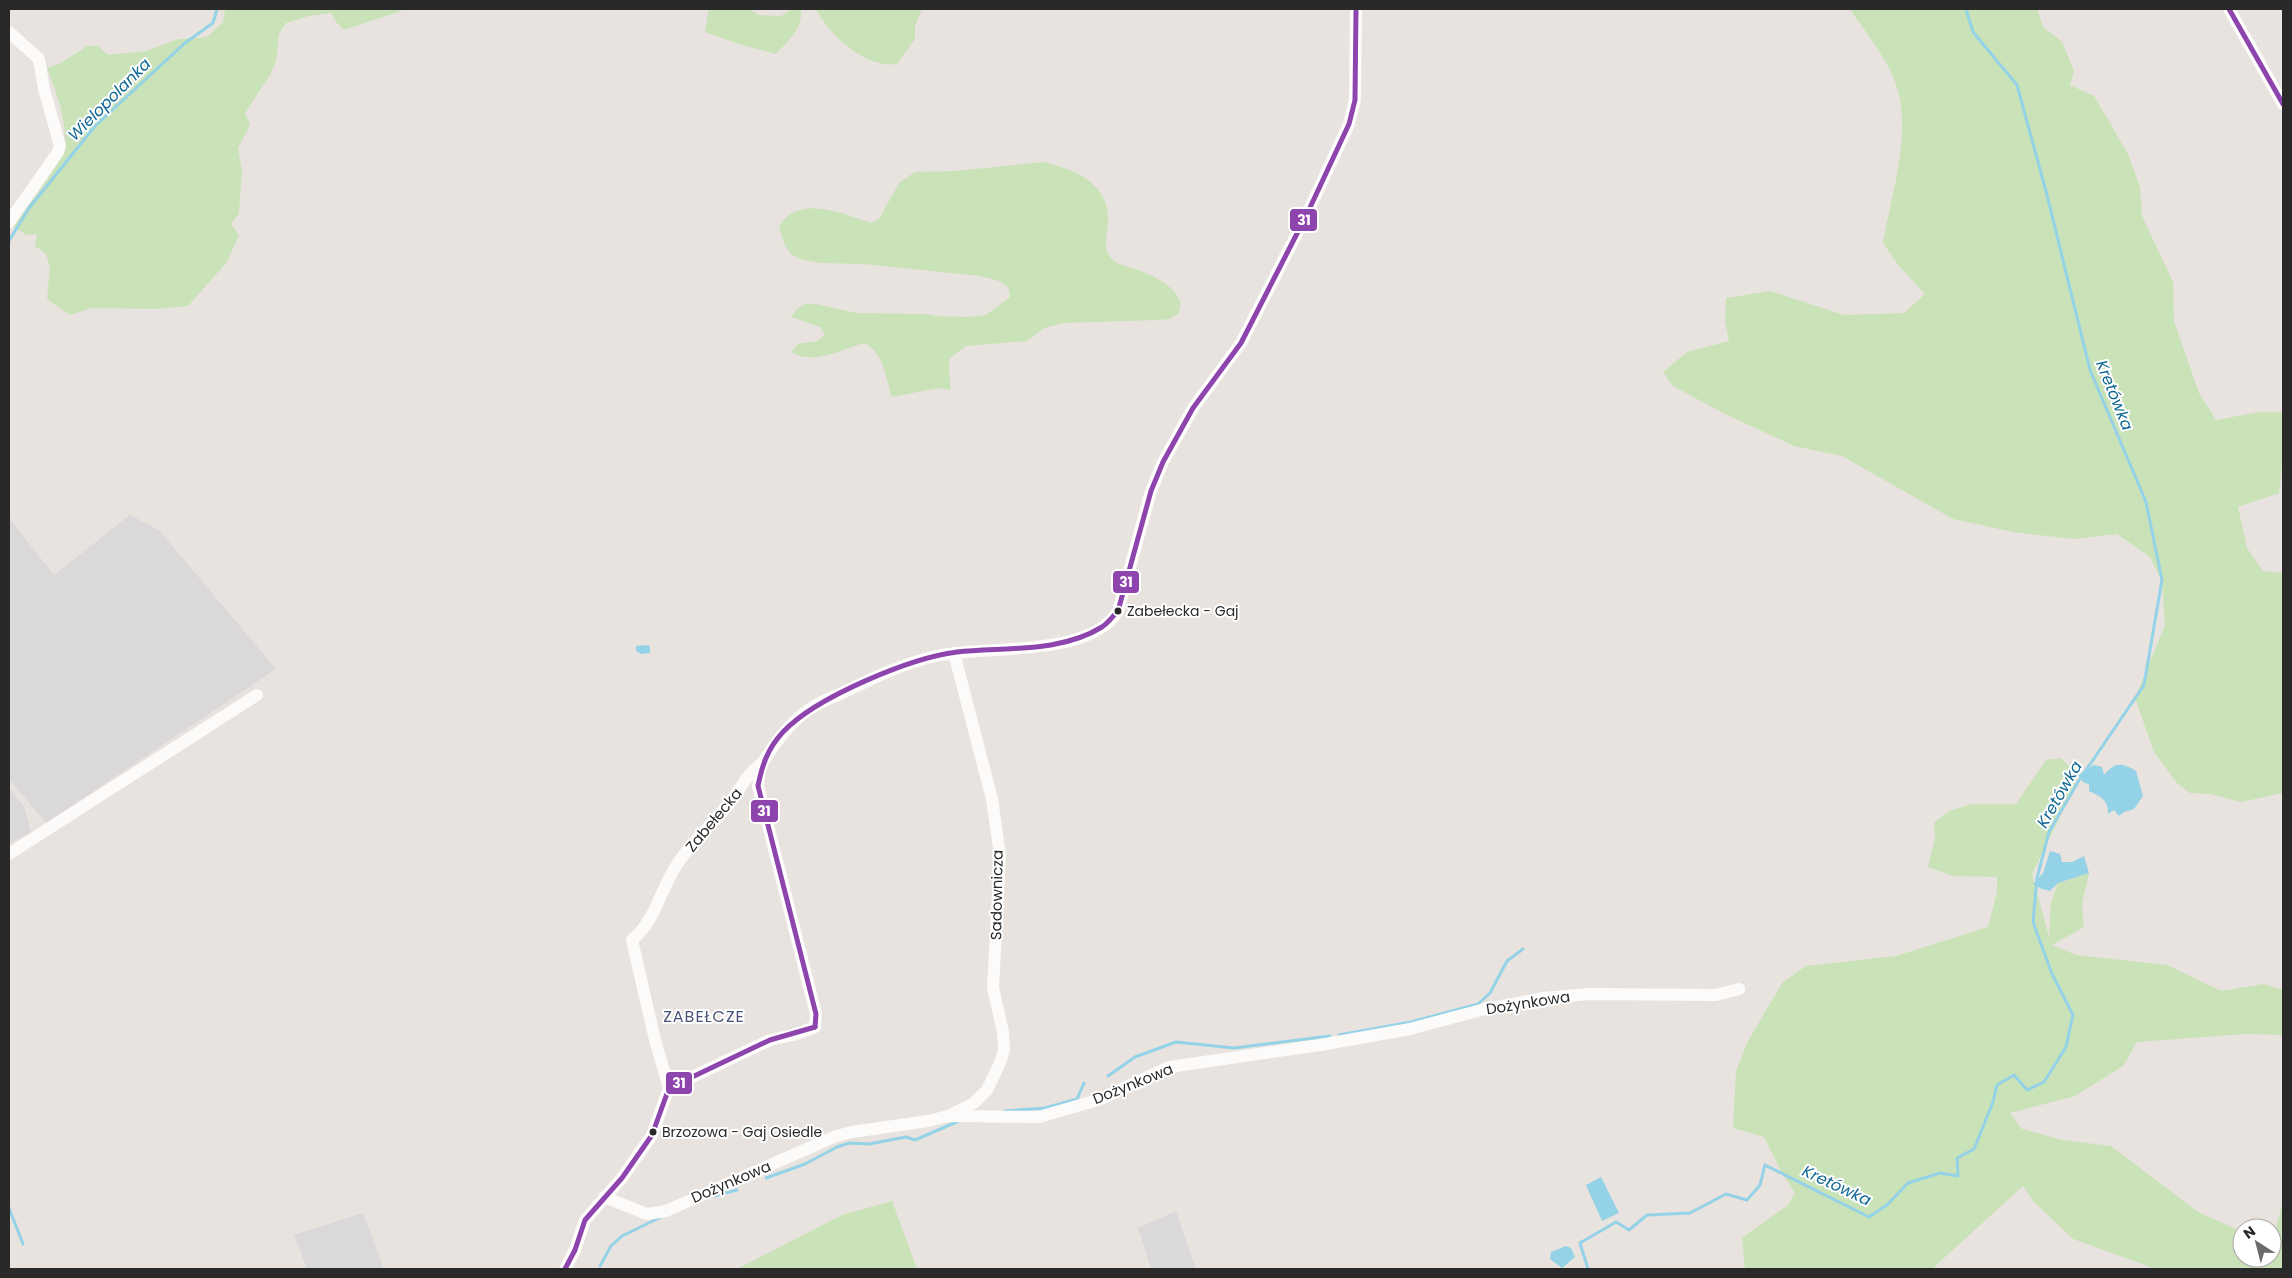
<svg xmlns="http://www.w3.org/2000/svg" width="2292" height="1278" viewBox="0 0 2292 1278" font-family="Poppins,sans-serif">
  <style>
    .industrial { fill: #dbd8da }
    .green { fill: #cae2b8 }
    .water { fill: #94d2e7 }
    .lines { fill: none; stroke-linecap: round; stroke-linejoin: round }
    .stream { stroke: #94d2e7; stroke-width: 3 }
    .minor { stroke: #fcfbfa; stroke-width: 12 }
    .bus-1-casing { stroke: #fff; stroke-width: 9 }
    .bus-1 { stroke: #8e44ad; stroke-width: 5 }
    .bus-dot { fill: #292929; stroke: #fff; stroke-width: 2 }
    .labels { text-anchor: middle; stroke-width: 4; stroke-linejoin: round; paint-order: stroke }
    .bus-label { font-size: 14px; fill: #292929; stroke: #fff; text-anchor: start }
    .street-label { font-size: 15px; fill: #292929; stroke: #fff }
    .water-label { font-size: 16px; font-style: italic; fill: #106895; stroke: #fff }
    .neighbourhood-label { font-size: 16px; letter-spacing: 1px; fill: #4b5378; stroke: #fff }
    .line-badge { stroke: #fff; stroke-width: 2 }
    .badge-label { font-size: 14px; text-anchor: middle; font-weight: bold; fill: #fff }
  </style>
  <rect width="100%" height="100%" fill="#e8e3de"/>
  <g class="industrial">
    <path d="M130,515L159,530L276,669L46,823L9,779V518L54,575Z"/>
    <path d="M9,789L24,806L31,832L9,844Z"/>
    <path d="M1176,1211L1196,1269H1151L1138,1228Z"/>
    <path d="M363,1213L384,1269H307L294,1235Z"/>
  </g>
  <g class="green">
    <path d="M225,9H407L344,30L337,23L331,13L309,16L286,23L279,34L276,61L270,75L245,113L250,125L238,148L242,171L239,214L231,224L239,235L227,262L188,306L156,309L91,308L70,315L47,299L50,267L46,254L35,246L37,234L26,235L14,227C25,206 65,163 65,142C66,118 56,91 47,68L61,63L87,46H98L108,55L146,51L179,39L201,38L208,36L223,22Z"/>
    <path d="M709,9H749L759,15L781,16L791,9H801C803,29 789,40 776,54L739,44L705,32Z"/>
    <path d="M816,9H922L915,26V39L897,64C866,69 829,35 816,9Z"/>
    <path d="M1850,9H2037L2043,27L2062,42L2074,71L2070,85L2094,96L2128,154L2140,187L2142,216L2173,282L2174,321L2199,393L2216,420L2259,412H2283V453L2279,493L2238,507L2247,548L2263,571L2283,573V793L2241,802L2210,794L2190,793L2177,783L2154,752L2135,698L2165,625L2162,581L2150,557L2117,534L2073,539L2013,532L1953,519L1842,456L1794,446L1725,414L1673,386L1663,372L1687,352L1729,341L1725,321L1726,298L1770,291L1844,315L1904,313L1925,294L1899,266L1883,243C1891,196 1908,148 1900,99C1894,66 1868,36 1850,9Z"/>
    <path d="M1044,162C1078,171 1111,184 1108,225C1107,236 1102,248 1111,258C1117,265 1126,266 1135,269C1149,273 1176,286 1180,302C1181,305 1179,310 1179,313L1169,319L1159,320L1063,323L1044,328L1027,341L966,346L950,358C947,369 951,378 950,390L938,388L892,397C885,377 885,355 865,343C841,349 814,366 791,352L798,344L817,341L825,335L820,327L791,317L797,309L805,304H816L856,313L927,314L936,316L967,317L986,315L1010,297L1008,287L999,281L980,276L863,264L821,263L800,259L791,254L785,246L779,227C798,193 843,214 871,223L879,219L899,183L915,172L955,171Z"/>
    <path d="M2061,758L2078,775L2072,792L2032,874L2049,937L2051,903L2058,883L2089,873L2082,904L2084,927L2052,945L2076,955L2167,965L2221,991L2263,984L2283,990V1035L2246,1034L2137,1042L2123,1066L2075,1096L2010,1113L2022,1129L2063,1140L2111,1146L2198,1212L2242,1232V1258H2272V1241L2283,1202V1269H2247L2240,1267L2236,1269H2156L2073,1239L2033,1201L2023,1186L1932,1269H1745L1742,1238L1788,1205L1795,1193L1782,1173L1764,1137L1733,1128L1736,1071L1748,1041L1782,983L1806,966L1896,956L1988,927L1997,892V877L1952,876L1928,867L1935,838L1934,823L1949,811L1972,804H2016L2046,760Z"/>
    <path d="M892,1201L917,1269H737L842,1215Z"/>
  </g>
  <g class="water">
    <path d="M643,645L650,646V653L641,654L636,651V646Z"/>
    <path d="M2094,765L2102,767L2104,775C2115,762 2121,762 2136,771L2143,796L2134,809L2124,812L2119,816L2114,810L2108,814C2109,800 2100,796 2089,791V784L2084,783L2078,775Z"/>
    <path d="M2050,851L2060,854L2062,862H2072L2084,856L2089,873L2058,883L2050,891L2042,889L2033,884L2043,873Z"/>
    <path d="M1601,1177L1619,1213L1602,1221L1586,1185Z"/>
    <path d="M1566,1246L1571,1248L1575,1257L1562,1268L1550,1259L1551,1252Z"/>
  </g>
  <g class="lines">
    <g class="stream">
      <path d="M9,241L29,208L96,125L185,43L213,23L217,9"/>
      <path d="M1339,1035L1411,1022L1478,1004L1490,993L1507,961L1523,949"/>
      <path d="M1108,1076L1135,1057L1176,1042L1234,1048L1330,1036"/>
      <path d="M1004,1111L1045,1108L1077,1099L1084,1083"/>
      <path d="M766,1178L805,1164L837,1147L849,1143L869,1144L906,1137L915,1140L959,1121"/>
      <path d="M714,1196L737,1190"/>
      <path d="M9,1208L23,1244"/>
      <path d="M600,1266L611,1246L622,1236L661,1217"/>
      <path d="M1588,1269L1580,1243L1616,1222L1629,1230L1647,1215L1690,1213L1726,1194L1747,1200L1760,1185L1765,1165L1869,1217L1887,1205L1908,1183L1940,1173L1958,1176L1957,1158L1974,1149L1993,1102L1997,1085L2014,1075L2027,1090L2044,1082L2066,1047L2073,1015L2052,974L2033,922L2037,878L2049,832L2078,782L2144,685L2162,580L2146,502L2090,370L2047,195L2017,85L1973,32L1966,9"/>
    </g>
    <g class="minor">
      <path d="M2229,9L2283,104"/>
      <path d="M9,32L39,59L44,89L60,146L58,152L9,222"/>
      <path d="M9,854L257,695"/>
      <path d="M669,1088L655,1040L632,940C655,921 660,891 676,866C690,843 712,824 730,803C737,793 744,780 752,772C755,768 760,766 763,762C775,743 789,723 807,711C817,704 827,699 838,695C869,680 903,663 936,656C986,645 1090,658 1118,611L1151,491L1163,462L1193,408L1241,343L1307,214L1349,124L1355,100L1356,9"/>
      <path d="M950,1115L974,1103L987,1090L1000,1063L1004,1050L1003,1032L993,988L1000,855L992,799L954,653"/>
      <path d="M604,1197L647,1214L666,1211L836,1136L852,1132L928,1121L948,1116L1039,1117L1101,1099L1169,1067L1320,1045L1410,1029L1485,1009L1544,998L1589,994L1716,995L1739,989"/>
      <path d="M565,1269L575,1250L585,1220L622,1178L652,1135L669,1088L770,1040L793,1035L815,1027L816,1014L758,786L761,764"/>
    </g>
    <g class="bus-1-casing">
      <g id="bus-1">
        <path d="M2229,9L2283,104"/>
        <path d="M815,1027L816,1014L758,786C762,765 768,748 783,732C816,697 910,658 957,652C1005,647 1060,653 1102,627C1108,623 1113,616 1118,611L1151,491L1163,462L1193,408L1241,343L1307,214L1349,124L1355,100L1356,9"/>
        <path d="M565,1269L575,1250L585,1220L622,1178L652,1135L669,1088L770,1040L815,1027"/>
      </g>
    </g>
    <use href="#bus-1" class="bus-1"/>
  </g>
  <g class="bus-dot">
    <circle cx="1118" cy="611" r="4.5"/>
    <circle cx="653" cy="1132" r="4.5"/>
  </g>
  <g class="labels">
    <g class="bus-label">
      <text x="1127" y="616">Zabełecka - Gaj</text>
      <text x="662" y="1137">Brzozowa - Gaj Osiedle</text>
    </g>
    <g class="street-label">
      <text transform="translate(714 820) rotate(-50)" y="5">Zabełecka</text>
      <text transform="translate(997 895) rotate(-89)" y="5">Sadownicza</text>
      <text transform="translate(1528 1003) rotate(-9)" y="5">Dożynkowa</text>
      <text transform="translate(1133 1084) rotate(-22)" y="5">Dożynkowa</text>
      <text transform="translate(731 1182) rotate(-23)" y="5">Dożynkowa</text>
    </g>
    <g class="water-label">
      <text transform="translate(109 99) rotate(-45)" y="6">Wielopolanka</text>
      <text transform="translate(2115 395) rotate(68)" y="6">Kretówka</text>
      <text transform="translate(2059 794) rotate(-60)" y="6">Kretówka</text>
      <text transform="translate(1837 1185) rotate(25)" y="6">Kretówka</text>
    </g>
    <g class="neighbourhood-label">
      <text x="704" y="1022">ZABEŁCZE</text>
    </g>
  </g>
  <g class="line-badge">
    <rect x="1289" y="208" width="29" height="24" rx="5" fill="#8e44ad"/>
    <rect x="1112" y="570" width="28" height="24" rx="5" fill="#8e44ad"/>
    <rect x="750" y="799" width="29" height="24" rx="5" fill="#8e44ad"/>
    <rect x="665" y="1071" width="28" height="24" rx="5" fill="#8e44ad"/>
  </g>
  <g class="badge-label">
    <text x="1304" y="225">31</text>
    <text x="1126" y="587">31</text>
    <text x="764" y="816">31</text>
    <text x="679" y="1088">31</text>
  </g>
  <rect width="2292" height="1278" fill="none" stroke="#292929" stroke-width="20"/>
  <g transform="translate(2257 1243) rotate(324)"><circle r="24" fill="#ffffff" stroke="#a9a9a9"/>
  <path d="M0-4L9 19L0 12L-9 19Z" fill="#6c6a68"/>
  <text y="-8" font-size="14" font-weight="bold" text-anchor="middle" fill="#292929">N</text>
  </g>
</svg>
